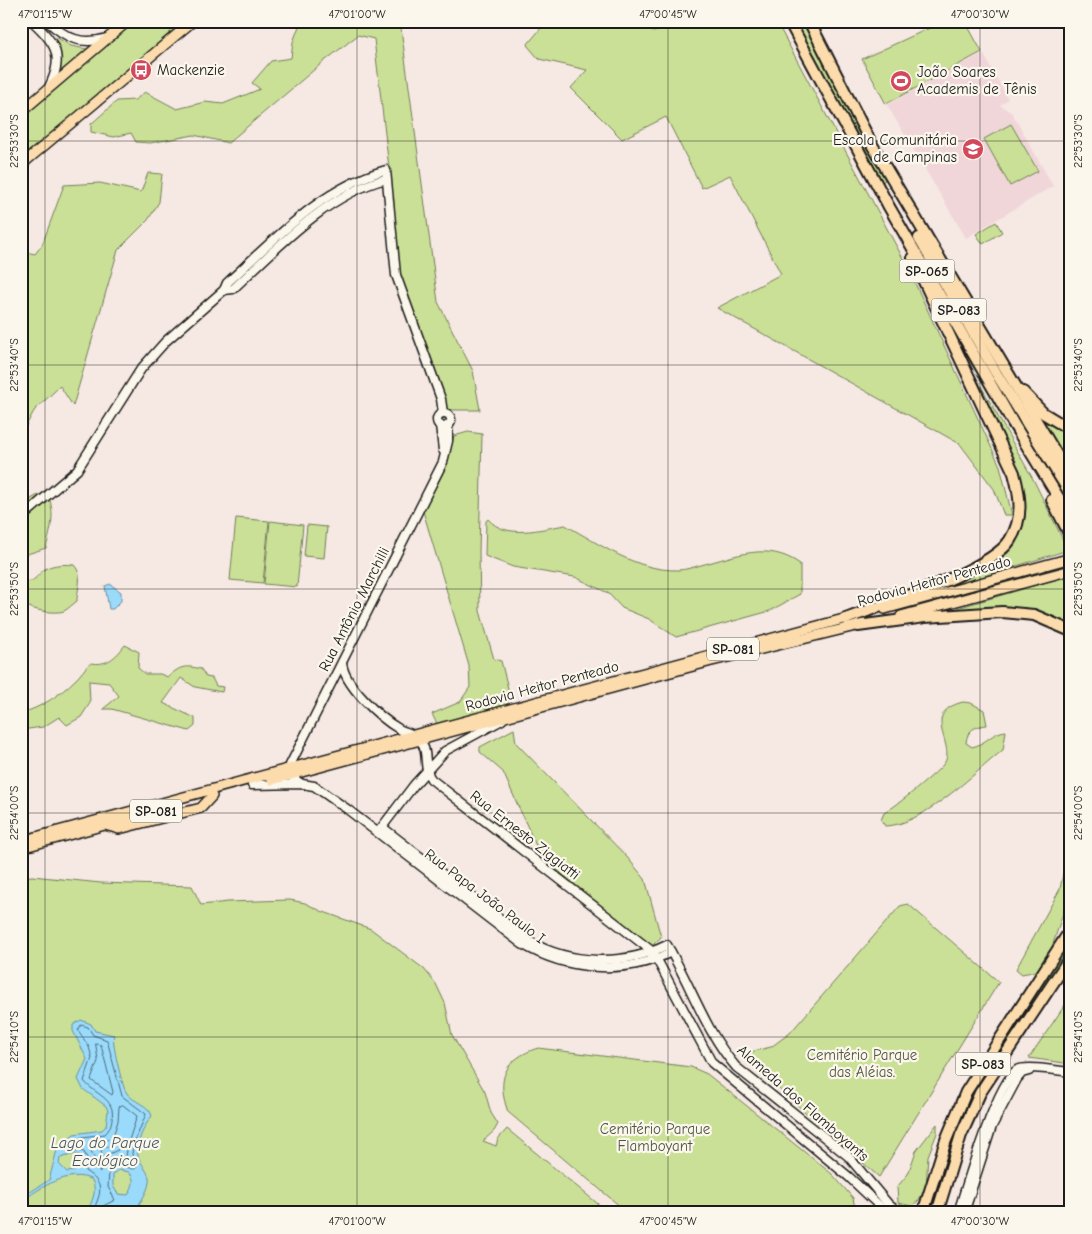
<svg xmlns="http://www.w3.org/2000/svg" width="1092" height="1234" viewBox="0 0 1092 1234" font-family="'Comic Neue',sans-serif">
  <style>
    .built { fill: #f0d6d8 }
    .green { fill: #cae096; stroke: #737e59 }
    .water { fill: #9adbfc; stroke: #688fa2; fill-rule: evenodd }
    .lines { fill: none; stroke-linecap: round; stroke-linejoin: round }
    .shore { stroke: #4e6876; stroke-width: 1 }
    .secondary-casing { stroke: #1c1c1c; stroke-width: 11 }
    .primary-casing { stroke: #1c1c1c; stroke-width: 12 }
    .highway-casing { stroke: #1c1c1c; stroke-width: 14 }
    .secondary { stroke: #fbf7ec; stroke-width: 8 }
    .primary { stroke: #fcdcac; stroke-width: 9 }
    .highway { stroke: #fcdcac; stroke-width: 10 }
    .ticks { fill: none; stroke: #1c1c1c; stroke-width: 1; stroke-opacity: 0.45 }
    .labels { text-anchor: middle; stroke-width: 4.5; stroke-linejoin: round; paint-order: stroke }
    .shield { fill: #fbf7ec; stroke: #5f5e5a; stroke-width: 1 }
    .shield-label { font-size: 14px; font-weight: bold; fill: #1c1c1c }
    .poi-label { font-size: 15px; fill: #1c1c1c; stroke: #fbf7ec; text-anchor: start }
    .street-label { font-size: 15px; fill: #1c1c1c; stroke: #fbf7ec }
    .park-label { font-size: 15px; fill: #505741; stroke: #fbf7ec }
    .water-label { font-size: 16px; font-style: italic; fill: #42555f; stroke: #fbf7ec }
    .neatline { fill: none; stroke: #1c1c1c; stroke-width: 2 }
    .ticks-label { font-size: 12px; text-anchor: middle; fill: #1c1c1c }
  </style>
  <rect width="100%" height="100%" fill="#f6e8e3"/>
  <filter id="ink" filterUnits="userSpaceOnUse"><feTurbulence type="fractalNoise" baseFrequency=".02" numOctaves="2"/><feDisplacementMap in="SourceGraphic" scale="10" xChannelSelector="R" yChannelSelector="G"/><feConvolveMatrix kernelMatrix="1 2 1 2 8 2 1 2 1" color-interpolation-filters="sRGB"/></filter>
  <g filter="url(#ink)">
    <path class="built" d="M983,53L1008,99L1000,105L1012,113L1053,186L966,238L887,105Z"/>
    <g class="green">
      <path d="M135,21H183L83,110L21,157V116Z"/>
      <path d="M301,21H400L438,302L473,371L480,410H447L398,275L389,168L374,39L358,35L322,63L228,143L194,135L150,143L136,142L131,133L114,137L91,132V124L117,101L135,100L145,92L177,109L205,102L223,104L260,89L252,83L271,61L291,58L293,42Z"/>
      <path d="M552,21H639L653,32L666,29L681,21H776L907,266L1000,466L1012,515H1004L994,489L960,444L717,308L781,274L730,175L702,188L666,117L622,139L571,88L587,70L539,59L527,45L542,27Z"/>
      <path d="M796,21H804L885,180L882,182Z"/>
      <path d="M945,21H965L982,52L886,104L862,59Z"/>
      <path d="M56,37L71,46L87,49V52L64,70H61Z"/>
      <path d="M1011,124L1038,171L1010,186L984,139Z"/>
      <path d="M148,173L162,174L159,202L148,220L118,250L73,406L60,386L34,411L21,435V345L25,340L21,334V251L35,254L42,245L64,185L100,183L141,192Z"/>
      <path d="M996,222L1002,232L983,244L976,234Z"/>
      <path d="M946,323L1034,481L1068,550L901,602L996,558L1023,505Z"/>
      <path d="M1036,412L1071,432V467Z"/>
      <path d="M468,432L482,434L479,552L480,611L494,659L501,661L510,696L506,706L437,724L432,714L460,702L470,687L469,666L423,511L446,466L454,436Z"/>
      <path d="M47,493C56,511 51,529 46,548L21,556V530L29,500L38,495Z"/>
      <path d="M236,518L269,521L263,583L230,580Z"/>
      <path d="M488,519C506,540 541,529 565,525C600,544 636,571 678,570C685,570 694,567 701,565C737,556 767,541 800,564V594L770,611L676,637L649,619L622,608L608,593L575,577L513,567L485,556L486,521Z"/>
      <path d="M270,521L303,525L297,587L264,584Z"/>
      <path d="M307,525L327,527L324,558L304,556Z"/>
      <path d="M74,565C84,576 77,588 77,601C73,604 68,609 64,611C56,614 31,611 25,604C21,597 21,587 21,580C35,585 36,575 45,569C53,564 66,564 74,565Z"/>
      <path d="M1071,575V627L1052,617L1036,612H949L947,611Z"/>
      <path d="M125,645L139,652L138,668L145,674H160L168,677C180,666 185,665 201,669L206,677L212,678L216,686L223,687L222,692L195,687L181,678L163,703L195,718V726L189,731L112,709H103L119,696L109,683L89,681L90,703L81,717L67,725L59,717L43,727L21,730V713C41,708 61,694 75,680C81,675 84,668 91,663C107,666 116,657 125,645Z"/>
      <path d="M963,702L971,703L984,710L987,725C975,726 967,730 966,743L972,747C986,744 992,732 1006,731L1003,750C974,773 922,826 885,826L881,820L884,813C894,808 941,770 945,762C955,743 920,713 963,702Z"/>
      <path d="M514,729L516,743L626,856L645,879L661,937L651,947L541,857L503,772L480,752V747Z"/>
      <path d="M1071,833V889L1048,959L1037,971L1022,974L1016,969L1060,889Z"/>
      <path d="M32,876L101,883L192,886L201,905L228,902L290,900L305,903L321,911L371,929L424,969L436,984L445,1003L452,1035L485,1092L491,1113L498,1124L494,1131L483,1141L496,1146L498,1139L507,1129L609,1213H21V877Z"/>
      <path d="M908,904L999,982L879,1177L745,1059L750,1052L771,1047L790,1033L900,906Z"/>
      <path d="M1071,934V950L1003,1050L933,1213H926L940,1167L969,1093Z"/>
      <path d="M1071,996V1064L1029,1058Z"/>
      <path d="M538,1048L691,1067L707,1074L832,1174L853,1198L856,1213H628L508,1112C496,1079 504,1059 538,1048Z"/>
      <path d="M937,1124V1133L928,1156L926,1188L918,1201L912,1206L898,1203L897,1187L908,1174L916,1151Z"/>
    </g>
    <g class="water">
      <path d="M110,584L121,592V601L113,609H109L105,586Z"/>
      <path d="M81,1020L91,1024L95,1031L114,1035C111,1041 122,1085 126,1092C133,1103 149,1104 152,1116C145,1124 135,1144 138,1156C140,1163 147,1170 149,1177C151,1189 139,1203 134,1213H126L120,1206L111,1207L105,1213H87C91,1202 98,1192 92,1180C70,1168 39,1188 21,1202V1198L49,1180L57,1150L65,1141L74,1134L102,1130L106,1126L108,1111L106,1106L83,1089L78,1079L87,1059L73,1031V1025ZM75,1154L80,1155L83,1163L75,1171L67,1172L59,1164L60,1158ZM119,1170L129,1172C136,1180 133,1186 128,1195L118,1194L113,1186V1175Z"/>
    </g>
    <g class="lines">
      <g class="shore">
        <path d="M96,1044L101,1045L113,1092L112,1095L91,1080L98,1061Z"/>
        <path d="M123,1105L137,1116L128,1143L126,1157L113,1160L100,1172L94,1168V1157L88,1145L107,1140L114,1133L118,1121L119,1107Z"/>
        <path d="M116,1143L119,1144L118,1150L102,1157L101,1150Z"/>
        <path d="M92,1213C101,1193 106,1184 85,1171L88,1160L84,1152L69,1149L68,1146L82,1137L105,1134C110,1129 111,1125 112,1119C116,1098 95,1095 84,1081L92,1058L89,1047L78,1030L81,1025L88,1027L93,1035L107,1040L122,1096L146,1114L133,1146L132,1154L137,1167L134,1169L118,1165L109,1172L108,1187L115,1200L103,1206L101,1213"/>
      </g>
      <g class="secondary-casing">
        <g id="secondary">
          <path d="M32,21C55,42 65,56 49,87"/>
          <path d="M47,21C66,38 81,46 107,38"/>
          <path d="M224,290L233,289C277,248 327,194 386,179"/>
          <circle cx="444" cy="420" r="7"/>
          <path d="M440,425L443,450"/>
          <path d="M21,518L77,470L141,369L166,341L224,290L227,283C275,239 321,188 386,170L396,275L441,399L443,413"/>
          <path d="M342,663C344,685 380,718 399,729C406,733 414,733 419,739C430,751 422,767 431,779L653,952L712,1063L849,1177L887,1213"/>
          <path d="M302,784L293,778L290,765L443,462L448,441V425"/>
          <path d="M252,785L302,784L314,786L347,809L522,944C566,970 624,976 671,952"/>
          <path d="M382,827L529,941C570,965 625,966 667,945C691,985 705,1031 736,1067L848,1156L889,1205L900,1213"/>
          <path d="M379,831L414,785L445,751L502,720"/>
          <path d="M958,1213C966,1187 997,1082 1017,1070C1026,1065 1060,1071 1071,1072"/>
          <path d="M964,1213L992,1126L1017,1079L1022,1073L1029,1071"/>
        </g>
      </g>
      <g class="primary-casing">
        <g id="primary">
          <path d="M21,112L128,21"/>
          <path d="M21,165L193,21"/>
          <path d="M885,609L1071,558"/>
          <path d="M901,616L1071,570"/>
          <path d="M272,780L708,662L864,624"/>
          <path d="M105,825L119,829L201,808L212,796"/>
          <path d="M21,841L851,617"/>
          <path d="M21,848L134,817"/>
        </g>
      </g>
      <g class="highway-casing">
        <g id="highway">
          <path d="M789,21L888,205L1013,423L1071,518"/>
          <path d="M809,21L871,143L1071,479"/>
          <path d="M919,238L996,373L1071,495"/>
          <path d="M1023,392L1043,413L1071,430"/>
          <path d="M1052,500L1071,537"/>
          <path d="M846,619C883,604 991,571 1010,540C1024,518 1020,495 1014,473L913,258"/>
          <path d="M858,626L925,617L1002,612L1034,615L1071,631"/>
          <path d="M923,1213L946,1140L966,1092L1071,929"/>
          <path d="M937,1213L961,1135L980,1093L1071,956"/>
        </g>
      </g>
      <use href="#secondary" class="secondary"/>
      <use href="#primary" class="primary"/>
      <use href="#highway" class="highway"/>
    </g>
  </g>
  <path class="ticks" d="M45,21V1213M357,21V1213M668,21V1213M980,21V1213M21,141H1071M21,365H1071M21,589H1071M21,813H1071M21,1037H1071"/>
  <defs>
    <g id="bus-disc" transform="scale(1.125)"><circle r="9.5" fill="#d1495b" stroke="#fbf7ec"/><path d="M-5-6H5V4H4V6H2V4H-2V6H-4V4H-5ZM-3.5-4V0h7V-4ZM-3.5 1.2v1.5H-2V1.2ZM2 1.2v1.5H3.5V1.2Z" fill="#fff"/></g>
    <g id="stadium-disc" transform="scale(1.125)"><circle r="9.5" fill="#d1495b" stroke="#fbf7ec"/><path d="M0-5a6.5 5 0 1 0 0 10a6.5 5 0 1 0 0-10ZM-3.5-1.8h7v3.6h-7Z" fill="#fff"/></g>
    <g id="school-disc" transform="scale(1.125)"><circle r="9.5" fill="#d1495b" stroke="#fbf7ec"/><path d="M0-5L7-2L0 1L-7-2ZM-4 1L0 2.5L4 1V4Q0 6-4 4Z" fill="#fff"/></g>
  </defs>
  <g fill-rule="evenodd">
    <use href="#bus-disc" x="141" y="70"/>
    <use href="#stadium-disc" x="901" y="81"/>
    <use href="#school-disc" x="973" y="149"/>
  </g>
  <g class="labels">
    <g class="shield">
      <rect x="899.5" y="259.5" width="55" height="23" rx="4"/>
      <rect x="931.5" y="298.5" width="55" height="23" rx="4"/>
      <rect x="707" y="637.5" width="52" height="23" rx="4"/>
      <rect x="130" y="799.5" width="52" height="23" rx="4"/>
      <rect x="955.5" y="1052.5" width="55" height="23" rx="4"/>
    </g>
    <g class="shield-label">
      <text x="927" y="276">SP-065</text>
      <text x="959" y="315">SP-083</text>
      <text x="733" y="654">SP-081</text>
      <text x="156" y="816">SP-081</text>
      <text x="983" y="1069">SP-083</text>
    </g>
    <g class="poi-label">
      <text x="157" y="75">Mackenzie</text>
      <text x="917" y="77">João Soares<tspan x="917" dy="17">Academis de Tênis</tspan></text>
      <text x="957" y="145" text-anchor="end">Escola Comunitária<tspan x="957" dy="17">de Campinas</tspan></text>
    </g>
    <g class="street-label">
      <text transform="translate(934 581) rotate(-15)" y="5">Rodovia Heitor Penteado</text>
      <text transform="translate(354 609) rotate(-63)" y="5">Rua Antônio Marchilli</text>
      <text transform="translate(542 686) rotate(-15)" y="5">Rodovia Heitor Penteado</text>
      <text transform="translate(525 835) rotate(38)" y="5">Rua Ernesto Ziggiatti</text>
      <text transform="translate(485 896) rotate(37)" y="5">Rua Papa João Paulo I</text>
      <text transform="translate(803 1103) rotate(41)" y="5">Alameda dos Flamboyants</text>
    </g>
    <g class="park-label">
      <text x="862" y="1060">Cemitério Parque<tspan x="862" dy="17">das Aléias.</tspan></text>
      <text x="655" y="1134">Cemitério Parque<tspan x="655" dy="17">Flamboyant</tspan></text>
    </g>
    <g class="water-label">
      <text x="105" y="1148">Lago do Parque<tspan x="105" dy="18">Ecológico</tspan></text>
    </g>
  </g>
  <rect width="1092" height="1234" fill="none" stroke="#fbf7ec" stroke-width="55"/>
  <rect x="28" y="28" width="1036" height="1178" class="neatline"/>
  <g class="ticks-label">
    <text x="45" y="18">47°01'15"W</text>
    <text x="357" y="18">47°01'00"W</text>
    <text x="668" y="18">47°00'45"W</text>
    <text x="980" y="18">47°00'30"W</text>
    <text transform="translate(14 141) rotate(-90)" y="4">22°53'30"S</text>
    <text transform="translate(1078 141) rotate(-90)" y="4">22°53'30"S</text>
    <text transform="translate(14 365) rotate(-90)" y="4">22°53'40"S</text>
    <text transform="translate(1078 365) rotate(-90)" y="4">22°53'40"S</text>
    <text transform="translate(14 589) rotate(-90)" y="4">22°53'50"S</text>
    <text transform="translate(1078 589) rotate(-90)" y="4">22°53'50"S</text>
    <text transform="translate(14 813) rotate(-90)" y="4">22°54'00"S</text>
    <text transform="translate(1078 813) rotate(-90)" y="4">22°54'00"S</text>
    <text transform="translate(14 1037) rotate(-90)" y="4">22°54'10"S</text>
    <text transform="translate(1078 1037) rotate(-90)" y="4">22°54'10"S</text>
    <text x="45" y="1225">47°01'15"W</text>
    <text x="357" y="1225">47°01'00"W</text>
    <text x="668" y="1225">47°00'45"W</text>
    <text x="980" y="1225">47°00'30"W</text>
  </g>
</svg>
